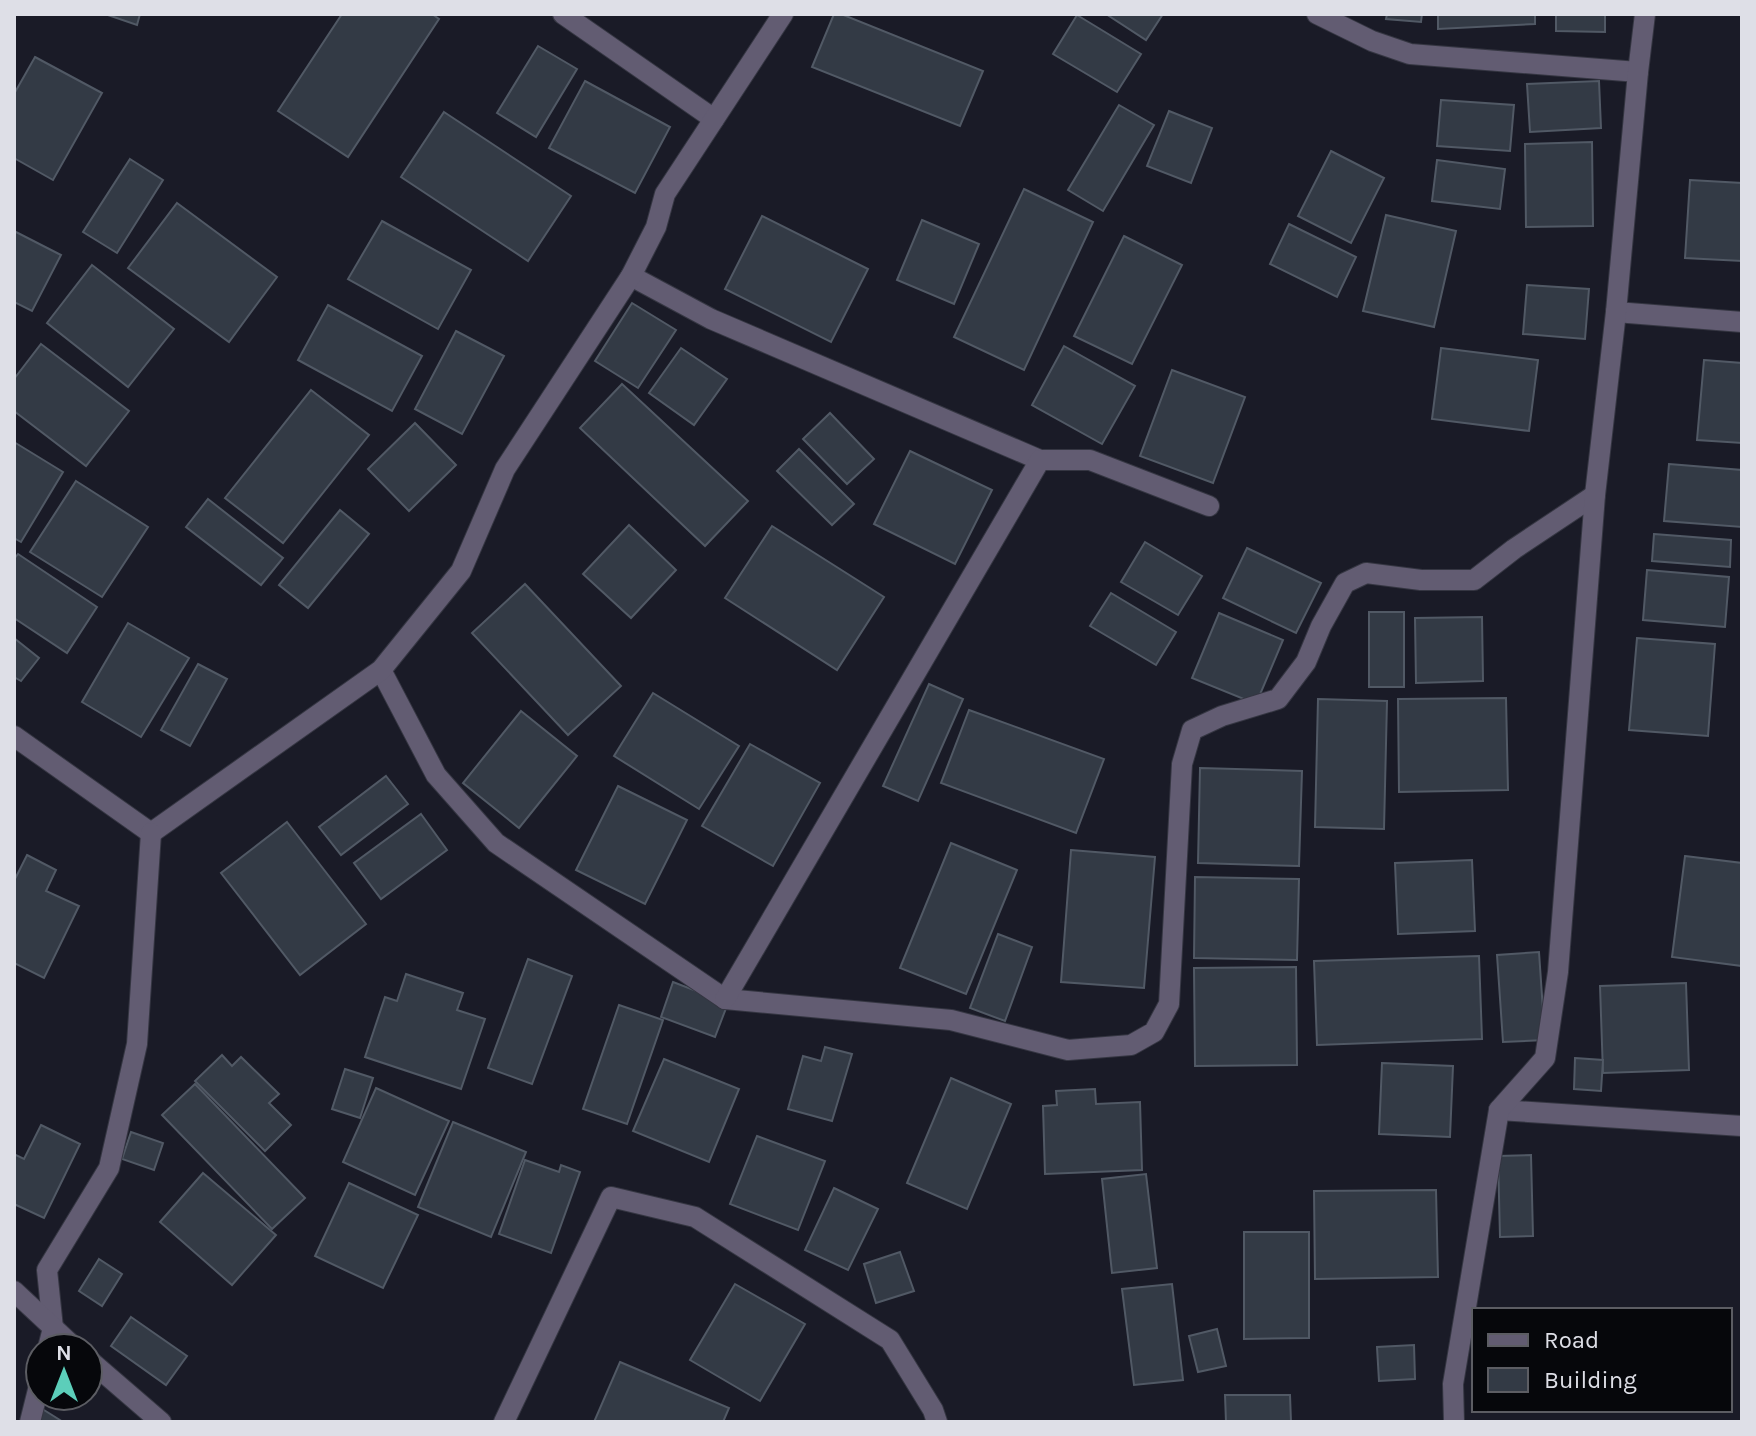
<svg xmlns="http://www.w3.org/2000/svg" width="1756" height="1436" viewBox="0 0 1756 1436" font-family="Karla,sans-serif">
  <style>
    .building { fill: #333a45; stroke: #515965; stroke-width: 2 }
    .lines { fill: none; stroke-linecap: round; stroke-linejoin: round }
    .minor-casing { stroke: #353642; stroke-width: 22 }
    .tertiary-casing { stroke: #353642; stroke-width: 22 }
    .minor { stroke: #625c72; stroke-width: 20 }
    .tertiary { stroke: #625c72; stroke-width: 20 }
  </style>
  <rect width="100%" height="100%" fill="#1a1b27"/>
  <g class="building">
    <path d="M105,14H140L137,25Z"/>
    <path d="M342,14H432L439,19L348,157L278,111Z"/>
    <path d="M834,14H841L983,71L960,126L812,67Z"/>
    <path d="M1106,14H1163L1146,40Z"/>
    <path d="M1387,14H1422L1421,22L1386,19Z"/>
    <path d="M1438,14H1535V24L1438,29Z"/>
    <path d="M1556,14H1605V32L1556,31Z"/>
    <path d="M1077,15L1141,54L1117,92L1053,54Z"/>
    <path d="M538,46L577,69L536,137L497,113Z"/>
    <path d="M35,57L102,93L53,180L14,158V94Z"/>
    <path d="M585,81L670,127L635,193L549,148Z"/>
    <path d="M1599,81L1601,128L1530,132L1527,84Z"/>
    <path d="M1441,100L1514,105L1510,151L1437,146Z"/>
    <path d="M1119,105L1154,125L1103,211L1068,190Z"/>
    <path d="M1169,111L1212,128L1191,183L1147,166Z"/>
    <path d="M444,112L571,196L528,261L401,177Z"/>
    <path d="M1592,142L1593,226L1526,227L1525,144Z"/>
    <path d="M1331,151L1384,178L1351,243L1298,216Z"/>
    <path d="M130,159L163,180L117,253L83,232Z"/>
    <path d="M1437,160L1505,169L1500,209L1432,201Z"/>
    <path d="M1690,180L1742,183V261L1685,258Z"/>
    <path d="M1024,189L1093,222L1024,370L954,337Z"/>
    <path d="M177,203L277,277L229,342L128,268Z"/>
    <path d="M1386,215L1456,231L1434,327L1363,311Z"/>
    <path d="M762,216L868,269L831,342L725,289Z"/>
    <path d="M922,220L979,244L954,304L897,280Z"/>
    <path d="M382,221L471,270L438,329L348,279Z"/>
    <path d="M1289,224L1356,257L1337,297L1270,264Z"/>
    <path d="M14,231L61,255L32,311L14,302Z"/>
    <path d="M1124,236L1182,265L1132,364L1074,336Z"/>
    <path d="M92,265L174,329L128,387L47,323Z"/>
    <path d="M1527,285L1589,289L1585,339L1523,334Z"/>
    <path d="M632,303L676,330L638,388L595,361Z"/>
    <path d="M328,305L422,356L392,411L298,360Z"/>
    <path d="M456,331L504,356L462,434L415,409Z"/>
    <path d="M41,344L129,411L86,466L14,411V379Z"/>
    <path d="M1064,346L1135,386L1102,444L1032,405Z"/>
    <path d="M681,348L727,379L694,425L649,393Z"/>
    <path d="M1441,348L1538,360L1529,431L1432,419Z"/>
    <path d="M1704,360L1742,363V443L1697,440Z"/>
    <path d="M1172,370L1245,397L1213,483L1140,456Z"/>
    <path d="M622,384L748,501L705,546L580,428Z"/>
    <path d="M311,390L369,435L283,543L225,498Z"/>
    <path d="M830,413L874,459L847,484L803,439Z"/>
    <path d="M415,423L456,465L409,511L368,469Z"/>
    <path d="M14,442L63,472L21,542L14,538Z"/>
    <path d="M799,449L854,504L832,525L777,471Z"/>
    <path d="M910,451L992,490L955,564L874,524Z"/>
    <path d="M1669,464L1742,470V527L1664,521Z"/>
    <path d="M76,481L148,527L102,597L30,552Z"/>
    <path d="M208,499L283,558L261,585L186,527Z"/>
    <path d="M340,510L369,534L308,608L279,585Z"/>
    <path d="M629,525L676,570L631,618L583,574Z"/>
    <path d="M772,526L884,597L837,670L725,598Z"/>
    <path d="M1654,534L1731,540L1730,567L1652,561Z"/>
    <path d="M1145,542L1202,576L1178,615L1121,582Z"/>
    <path d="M1247,548L1321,583L1296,633L1223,598Z"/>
    <path d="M18,554L97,607L67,653L14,618V559Z"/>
    <path d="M1647,570L1729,577L1725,627L1643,620Z"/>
    <path d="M525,584L621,686L568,735L472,633Z"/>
    <path d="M1111,593L1176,632L1156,665L1090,626Z"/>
    <rect x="1369" y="612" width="35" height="75"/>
    <path d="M1219,613L1283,640L1256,704L1192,678Z"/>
    <path d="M1482,617L1483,681L1416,683L1415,618Z"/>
    <path d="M128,623L189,658L141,737L82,702Z"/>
    <path d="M14,638L39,658L21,681L14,677Z"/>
    <path d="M1637,638L1715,644L1708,736L1629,730Z"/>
    <path d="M198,664L227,679L190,746L161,730Z"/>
    <path d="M929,684L963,699L918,801L883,786Z"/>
    <path d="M653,693L739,746L699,809L614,756Z"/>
    <path d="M1506,698L1508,790L1399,792L1398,699Z"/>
    <path d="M1318,699L1387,701L1384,829L1315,827Z"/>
    <path d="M969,710L1104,759L1076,833L941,783Z"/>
    <path d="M521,711L577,756L519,828L463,783Z"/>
    <path d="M750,744L820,783L773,866L702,826Z"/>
    <path d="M1200,768L1302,771L1299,866L1198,863Z"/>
    <path d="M386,776L408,804L341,855L319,827Z"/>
    <path d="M618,786L687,820L645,904L576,870Z"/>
    <path d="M421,814L447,850L381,899L354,863Z"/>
    <path d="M287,822L366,924L300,975L221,873Z"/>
    <path d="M951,843L1017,870L966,994L900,968Z"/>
    <path d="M1071,850L1155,857L1144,988L1061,982Z"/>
    <path d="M27,855L56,870L46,891L79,906L44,978L14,963V875L16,877Z"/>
    <path d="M1685,856L1742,863V966L1672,957Z"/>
    <path d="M1472,860L1475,931L1398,934L1395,863Z"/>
    <path d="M1195,877L1299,879L1297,960L1194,958Z"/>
    <path d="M998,934L1032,947L1005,1021L970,1008Z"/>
    <path d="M1539,952L1545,1040L1503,1042L1497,955Z"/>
    <path d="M1479,956L1482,1039L1317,1045L1314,961Z"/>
    <path d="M528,959L572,976L532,1084L488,1068Z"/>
    <path d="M1296,967L1297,1065L1195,1066L1194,968Z"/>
    <path d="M406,974L463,993L457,1010L485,1019L461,1089L365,1057L385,997L397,1001Z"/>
    <path d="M673,982L728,1003L715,1037L661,1017Z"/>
    <path d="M1686,983L1689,1070L1603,1073L1600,986Z"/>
    <path d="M619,1005L663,1020L627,1124L583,1109Z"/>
    <path d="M825,1047L852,1054L832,1121L788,1109L803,1056L821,1061Z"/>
    <path d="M222,1055L232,1066L241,1057L279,1094L269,1103L291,1125L265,1151L195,1081Z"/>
    <path d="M1575,1058L1603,1060L1601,1091L1574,1089Z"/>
    <path d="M664,1059L739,1089L709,1162L633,1131Z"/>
    <path d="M1382,1063L1453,1066L1450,1137L1379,1134Z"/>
    <path d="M345,1069L373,1078L360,1118L332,1109Z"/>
    <path d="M951,1078L1011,1104L967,1209L907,1183Z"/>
    <path d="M195,1084L305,1198L272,1229L162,1115Z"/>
    <path d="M376,1088L449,1121L415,1195L343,1162Z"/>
    <path d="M1095,1089L1096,1104L1140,1102L1142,1170L1045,1174L1043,1106L1057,1105L1056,1091Z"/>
    <path d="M453,1122L526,1152L491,1237L418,1207Z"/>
    <path d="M41,1125L80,1144L44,1218L14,1204V1154L24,1159Z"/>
    <path d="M131,1132L163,1143L154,1170L122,1159Z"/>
    <path d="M757,1136L825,1161L798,1230L730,1204Z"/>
    <path d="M1531,1155L1533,1236L1500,1237L1498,1156Z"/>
    <path d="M525,1160L559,1172L561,1165L580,1172L551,1253L499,1234Z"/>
    <path d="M203,1173L276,1235L232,1285L160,1222Z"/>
    <path d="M1146,1174L1157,1268L1112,1273L1102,1179Z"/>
    <path d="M349,1183L418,1215L383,1288L315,1256Z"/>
    <path d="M834,1188L878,1209L848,1270L805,1250Z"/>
    <path d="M1436,1190L1438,1277L1315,1279L1314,1191Z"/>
    <path d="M1244,1232H1309V1338L1244,1339Z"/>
    <path d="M900,1252L914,1291L876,1303L864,1264Z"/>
    <path d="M99,1259L122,1274L102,1306L79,1291Z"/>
    <path d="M735,1284L805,1324L760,1401L690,1360Z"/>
    <path d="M1172,1284L1183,1380L1134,1385L1122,1289Z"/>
    <path d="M131,1317L187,1356L166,1385L111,1346Z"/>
    <path d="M1217,1329L1226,1366L1198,1372L1189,1336Z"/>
    <path d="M1414,1345L1415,1379L1379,1381L1377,1347Z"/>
    <path d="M620,1362L729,1408L723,1422H594Z"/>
    <path d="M1225,1395H1290L1291,1422H1226Z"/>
    <path d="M44,1410L63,1422H35Z"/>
  </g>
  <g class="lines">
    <g class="minor-casing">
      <g id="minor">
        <path d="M563,14L714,119"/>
        <path d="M1317,14L1372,41L1410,54L1638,72"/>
        <path d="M631,276L711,319L1040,460"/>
        <path d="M1616,312L1742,322"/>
        <path d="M381,670L436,775L496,843L725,999L951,1020L1068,1050L1131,1045L1154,1032L1169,1004L1182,764L1192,730L1222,716L1278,699L1306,662L1321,626L1345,583L1366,573L1421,580H1474L1514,549L1595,495"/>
        <path d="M14,736L151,833"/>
        <path d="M151,833L381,670L461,571L505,469L631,276L656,227L665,194L783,14"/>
        <path d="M725,999L1040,460H1090L1209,506"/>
        <path d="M1499,1110L1742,1126"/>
        <path d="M48,1348L53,1328L47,1270L109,1168L137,1044L151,833"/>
        <path d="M30,1422L40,1382"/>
        <path d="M504,1422L611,1197L695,1217L890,1340L933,1410L937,1422"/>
        <path d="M1454,1422L1453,1384L1499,1110L1545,1058L1558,972L1595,495L1616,312L1638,72L1645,14"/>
      </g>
    </g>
    <g class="tertiary-casing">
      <g id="tertiary">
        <path d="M14,1291L75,1348"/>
        <path d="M88,1359L161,1422"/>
      </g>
    </g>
    <use href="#minor" class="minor"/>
    <use href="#tertiary" class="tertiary"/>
  </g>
  <rect width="1756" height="1436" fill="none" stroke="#dedfe7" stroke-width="32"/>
  <rect x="1472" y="1308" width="260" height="104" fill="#06070b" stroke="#5c5d63" stroke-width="2"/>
  <rect x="1488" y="1334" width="40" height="12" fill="#625c72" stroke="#5c5d63" stroke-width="2"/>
  <text x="1544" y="1348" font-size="24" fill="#dedfe7">Road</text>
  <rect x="1488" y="1368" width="40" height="24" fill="#333a45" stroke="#5c5d63" stroke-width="2"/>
  <text x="1544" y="1388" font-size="24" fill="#dedfe7">Building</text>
  <g transform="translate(64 1372)"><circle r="38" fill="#06070b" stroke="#5c5d63" stroke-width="2"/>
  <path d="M0-6L14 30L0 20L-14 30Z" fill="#5cceba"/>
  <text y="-12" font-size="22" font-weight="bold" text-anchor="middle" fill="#dedfe7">N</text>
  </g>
</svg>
